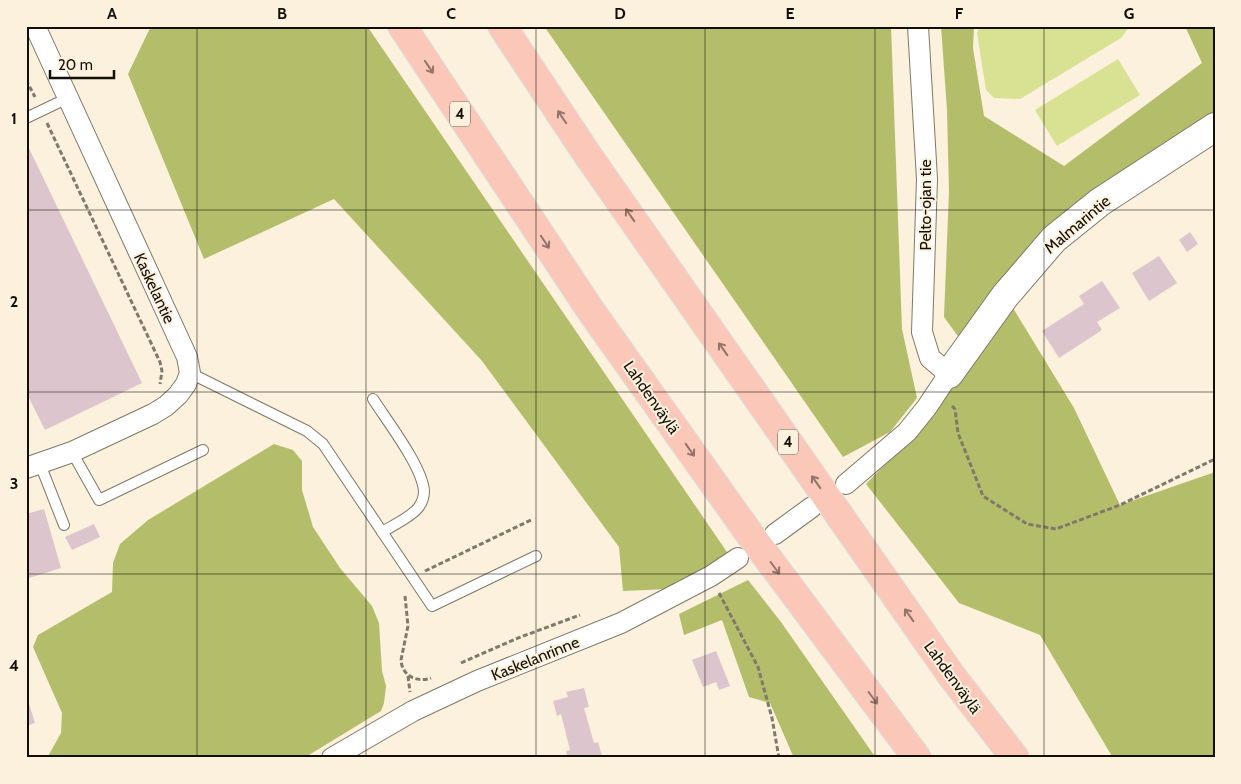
<svg xmlns="http://www.w3.org/2000/svg" width="1241" height="784" viewBox="0 0 1241 784" font-family="Cabin,sans-serif">
  <style>
    .green { fill: #d9e292 }
    .forest { fill: #b4bd6a }
    .building { fill: #ddc5cd }
    .lines { fill: none; stroke-linecap: round; stroke-linejoin: round }
    .lane-casing { stroke: #807866; stroke-width: 12 }
    .street-casing { stroke: #807866; stroke-width: 22 }
    .secondary-casing { stroke: #807866; stroke-width: 30 }
    .highway-casing { stroke: #dedddc; stroke-width: 30 }
    .path { stroke: #7f796c; stroke-width: 3; stroke-dasharray: 5 2.5; stroke-linecap: butt }
    .lane { stroke: #fff; stroke-width: 10 }
    .street { stroke: #fff; stroke-width: 20 }
    .secondary { stroke: #fff; stroke-width: 28 }
    .highway { stroke: #fac7b9; stroke-width: 28 }
    .oneway { stroke: #927469 }
    .grid { fill: none; stroke: #120f08; stroke-width: 1; stroke-opacity: 0.55 }
    .labels { text-anchor: middle; stroke-width: 4; stroke-linejoin: round; paint-order: stroke }
    .shield { fill: #fbf1dd; stroke: #585348; stroke-width: 1 }
    .shield-label { font-size: 15px; font-weight: bold; fill: #120f08 }
    .street-label { font-size: 16px; fill: #120f08; stroke: #fbf1dd }
    .neatline { fill: none; stroke: #120f08; stroke-width: 2 }
    .grid-label { font-size: 16px; text-anchor: middle; font-weight: bold; fill: #120f08 }
  </style>
  <rect width="100%" height="100%" fill="#fbf1dd"/>
  <g class="green">
    <path d="M980,26H1130L1121,38L1020,99L994,98L986,90L977,33Z"/>
    <path d="M1118,59L1140,95L1057,146L1035,110Z"/>
  </g>
  <g class="forest">
    <path d="M151,26H367L729,555L668,589L623,591L619,547L482,361L334,199L204,259L128,74Z"/>
    <path d="M544,26H891L902,329L917,398L890,432L843,457Z"/>
    <path d="M941,26H974L973,48L984,116L1064,166L1202,63L1185,26H1215V113L960,339L944,317L949,191L947,110Z"/>
    <path d="M1013,308L1074,408L1120,505L1215,472V758H1113L1040,635L959,603L866,484L931,417Z"/>
    <path d="M274,444L293,450L302,461V490L313,527L340,568L372,606L379,623L382,671L386,686L384,703L381,711L304,758H47L61,733L62,713L33,647L38,635L112,592L113,563L120,544L148,520Z"/>
    <path d="M748,580L781,622L876,758H794L770,703L749,697L722,620L684,635L679,614Z"/>
  </g>
  <g class="building">
    <path d="M26,142L142,383L45,430L26,392Z"/>
    <path d="M1190,232L1198,244L1187,252L1179,240Z"/>
    <path d="M1159,256L1177,283L1149,301L1132,273Z"/>
    <path d="M1102,281L1120,308L1097,322L1102,330L1059,358L1042,331L1084,304L1079,296Z"/>
    <path d="M44,509L61,568L26,579V514Z"/>
    <path d="M94,524L100,537L72,550L65,537Z"/>
    <path d="M716,651L730,686L719,690L716,682L703,687L692,660Z"/>
    <path d="M584,688L589,707L584,708L594,743L598,742L602,756L568,758L566,751L570,750L561,714L557,716L553,701L568,697L566,692Z"/>
    <path d="M26,694L35,723L26,726Z"/>
  </g>
  <g class="lines">
    <g class="lane-casing">
      <g id="lane">
        <path d="M26,118L68,98"/>
        <path d="M190,373L307,431L323,444L432,606L536,556"/>
        <path d="M373,399C387,421 422,466 424,491C424,497 422,503 418,508C411,517 392,526 382,532"/>
        <path d="M72,452L99,500L203,450"/>
        <path d="M40,464L64,525"/>
      </g>
    </g>
    <g class="street-casing">
      <g id="street">
        <path d="M26,468L72,452L153,414L166,406L178,395L186,384L190,373L187,357L35,26"/>
        <path d="M846,484L907,432L927,407L949,374L930,358L922,332L927,179L918,26"/>
        <path d="M775,534L812,507"/>
        <path d="M332,758L413,711L477,681L621,623L711,576L738,558"/>
      </g>
    </g>
    <g class="secondary-casing">
      <path id="secondary" d="M949,374L1005,296L1054,239L1100,202L1215,127"/>
    </g>
    <g class="highway-casing">
      <g id="highway">
        <path d="M402,26L591,311L746,529L917,758"/>
        <path d="M502,26L589,157L951,675L1015,758"/>
      </g>
    </g>
    <g class="path">
      <path d="M26,80L35,97"/>
      <path d="M47,123L160,362L162,371L160,384"/>
      <path d="M952,406L955,409L958,433L983,496L1027,524L1056,529L1120,505L1215,459"/>
      <path d="M425,571L533,519"/>
      <path d="M719,593L758,667L772,718L779,758"/>
      <path d="M405,596L408,626L401,660C402,676 417,683 431,678"/>
      <path d="M461,663L518,638L580,615"/>
      <path d="M408,676L410,692"/>
    </g>
    <use href="#lane" class="lane"/>
    <use href="#street" class="street"/>
    <use href="#secondary" class="secondary"/>
    <use href="#highway" class="highway"/>
  </g>
  <defs><path id="oneway-shaft" d="M-6 0H5M1.5-3L5.5 0L1.5 3" fill="none" stroke-width="1.6" stroke-linecap="round" stroke-linejoin="round" transform="scale(1.25)"/></defs>
  <g class="oneway">
    <use href="#oneway-shaft" transform="translate(429 67) rotate(56)"/>
    <use href="#oneway-shaft" transform="translate(562 117) rotate(-124)"/>
    <use href="#oneway-shaft" transform="translate(630 215) rotate(-125)"/>
    <use href="#oneway-shaft" transform="translate(545 242) rotate(56)"/>
    <use href="#oneway-shaft" transform="translate(723 349) rotate(-125)"/>
    <use href="#oneway-shaft" transform="translate(690 450) rotate(55)"/>
    <use href="#oneway-shaft" transform="translate(816 482) rotate(-125)"/>
    <use href="#oneway-shaft" transform="translate(775 568) rotate(53)"/>
    <use href="#oneway-shaft" transform="translate(909 615) rotate(-125)"/>
    <use href="#oneway-shaft" transform="translate(873 698) rotate(53)"/>
  </g>
  <path class="grid" d="M197,26V758M366,26V758M536,26V758M705,26V758M875,26V758M1044,26V758M26,210H1215M26,392H1215M26,574H1215"/>
  <g class="labels">
    <g class="shield">
      <rect x="450" y="101.5" width="20" height="25" rx="4"/>
      <rect x="778" y="429.5" width="20" height="25" rx="4"/>
    </g>
    <g class="shield-label">
      <text x="460" y="119">4</text>
      <text x="788" y="447">4</text>
    </g>
    <g class="street-label">
      <text transform="translate(925 205) rotate(-90)" y="6">Pelto-ojan tie</text>
      <text transform="translate(1077 224) rotate(-40)" y="6">Malmarintie</text>
      <text transform="translate(155 288) rotate(65)" y="6">Kaskelantie</text>
      <text transform="translate(652 397) rotate(55)" y="6">Lahdenväylä</text>
      <text transform="translate(535 658) rotate(-22)" y="6">Kaskelanrinne</text>
      <text transform="translate(953 677) rotate(54)" y="6">Lahdenväylä</text>
    </g>
  </g>
  <rect width="1241" height="784" fill="none" stroke="#fbf1dd" stroke-width="55"/>
  <path d="M50 70v8h64v-8" fill="none" stroke="#120f08" stroke-width="2.5"/>
  <text x="58" y="70" font-size="15" fill="#120f08" stroke="#fbf1dd" stroke-width="4" paint-order="stroke">20 m</text>
  <rect x="28" y="28" width="1186" height="728" class="neatline"/>
  <g class="grid-label">
    <text x="112" y="19">A</text>
    <text x="282" y="19">B</text>
    <text x="451" y="19">C</text>
    <text x="620" y="19">D</text>
    <text x="790" y="19">E</text>
    <text x="959" y="19">F</text>
    <text x="1129" y="19">G</text>
    <text x="14" y="124">1</text>
    <text x="14" y="307">2</text>
    <text x="14" y="489">3</text>
    <text x="14" y="671">4</text>
  </g>
</svg>
